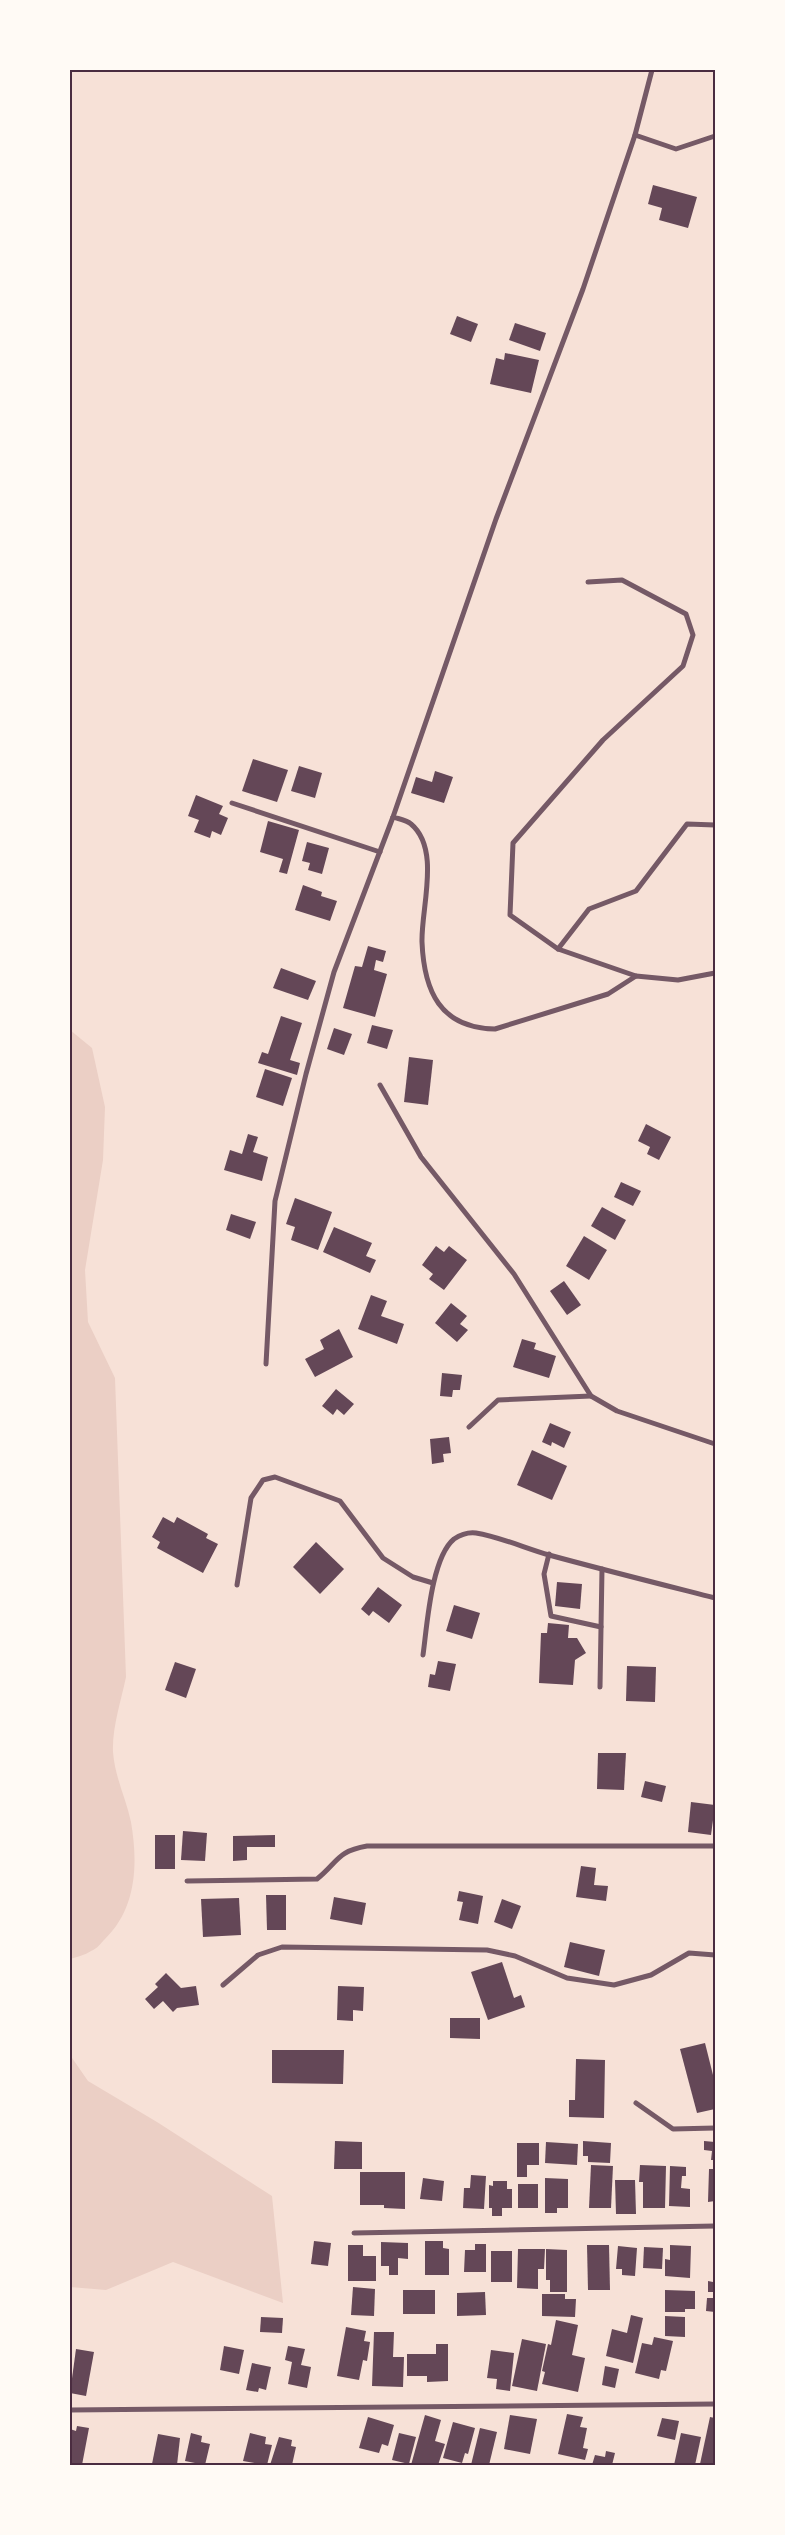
<svg xmlns="http://www.w3.org/2000/svg" width="785" height="2535" viewBox="0 0 785 2535" font-family="Inter,sans-serif">
  <style>
    .green { fill: #ebcfc5 }
    .building { fill: #644757 }
    .lines { fill: none; stroke-linecap: round; stroke-linejoin: round }
    .minor { stroke: #755966; stroke-width: 5 }
    .neatline { fill: none; stroke: #4a2c40; stroke-width: 2 }
  </style>
  <rect width="100%" height="100%" fill="#f7e1d7"/>
  <g class="green">
    <path d="M70,1030L92,1048L105,1107L103,1160L85,1270L88,1322L115,1378L126,1677C121,1701 112,1728 113,1752C115,1778 126,1798 131,1822C138,1863 137,1908 105,1939C101,1943 97,1949 91,1951C85,1955 77,1957 70,1959Z"/>
    <path d="M70,2055L88,2081L157,2122L272,2196L283,2303L173,2262L106,2290L70,2287Z"/>
  </g>
  <g class="building">
    <path d="M653,185L697,197L688,228L659,220L662,208L648,204Z"/>
    <path d="M457,316L478,324L471,342L450,334Z"/>
    <path d="M515,323L546,333L540,351L509,340Z"/>
    <path d="M505,353L539,360L531,393L490,384L496,358L504,360Z"/>
    <path d="M253,759L288,770L277,802L242,791Z"/>
    <path d="M299,766L322,773L315,798L291,791Z"/>
    <path d="M435,771L453,777L444,803L411,793L416,777L432,782Z"/>
    <path d="M196,795L223,806L219,814L228,818L221,835L212,831L210,838L194,832L199,820L188,816Z"/>
    <path d="M268,821L299,830L287,874L279,872L283,859L260,852Z"/>
    <path d="M307,842L329,848L322,874L308,870L310,863L302,861Z"/>
    <path d="M303,885L322,892L321,896L337,901L330,921L295,910Z"/>
    <path d="M368,946L386,951L383,962L376,960L374,970L387,974L375,1017L343,1008L355,966L362,967Z"/>
    <path d="M281,968L316,981L308,1000L273,988Z"/>
    <path d="M281,1016L302,1023L290,1060L300,1063L297,1075L258,1063L262,1052L268,1054Z"/>
    <path d="M372,1025L393,1030L387,1049L367,1043Z"/>
    <path d="M334,1028L352,1034L344,1055L327,1049Z"/>
    <path d="M409,1057L433,1060L428,1105L404,1102Z"/>
    <path d="M265,1069L292,1078L283,1106L256,1097Z"/>
    <path d="M646,1124L671,1137L659,1160L647,1154L650,1147L638,1141Z"/>
    <path d="M248,1134L258,1137L253,1152L268,1157L262,1181L224,1170L230,1150L242,1154Z"/>
    <path d="M621,1182L641,1191L633,1206L614,1197Z"/>
    <path d="M295,1198L332,1212L318,1250L291,1240L295,1227L286,1224Z"/>
    <path d="M602,1207L626,1220L615,1240L591,1226Z"/>
    <path d="M231,1214L256,1222L250,1239L226,1230Z"/>
    <path d="M334,1227L372,1243L366,1256L376,1260L370,1273L323,1252Z"/>
    <path d="M584,1236L607,1250L589,1280L566,1266Z"/>
    <path d="M436,1246L444,1252L449,1246L467,1260L444,1290L429,1279L433,1274L422,1265Z"/>
    <path d="M564,1281L581,1305L567,1315L550,1291Z"/>
    <path d="M371,1295L387,1301L381,1316L404,1324L397,1344L358,1329Z"/>
    <path d="M451,1303L467,1316L460,1324L468,1330L457,1342L435,1323Z"/>
    <path d="M339,1329L353,1357L315,1377L305,1359L324,1349L320,1340Z"/>
    <path d="M522,1339L536,1343L534,1349L556,1356L549,1378L513,1367Z"/>
    <path d="M442,1373L462,1375L460,1390H453L452,1397L440,1396Z"/>
    <path d="M336,1389L354,1404L344,1415L337,1409L333,1415L322,1406Z"/>
    <path d="M550,1423L571,1432L564,1448L552,1442L551,1446L542,1442Z"/>
    <path d="M449,1437L451,1453L443,1454L444,1462L432,1464L430,1439Z"/>
    <path d="M532,1450L567,1466L552,1500L517,1485Z"/>
    <path d="M163,1517L174,1523L177,1517L208,1534L206,1538L218,1544L203,1573L157,1548L160,1542L152,1537Z"/>
    <path d="M316,1542L344,1569L320,1594L293,1567Z"/>
    <path d="M557,1582L582,1584L580,1609L555,1606Z"/>
    <path d="M378,1587L402,1605L389,1623L373,1611L369,1616L361,1609Z"/>
    <path d="M454,1605L480,1613L472,1639L446,1631Z"/>
    <path d="M548,1623L569,1625L568,1638H577L586,1653L575,1660L573,1685L539,1683L541,1633H547Z"/>
    <path d="M438,1661L456,1664L450,1691L428,1687L430,1674L435,1675Z"/>
    <path d="M175,1662L196,1669L186,1698L165,1690Z"/>
    <path d="M627,1666L656,1667L655,1702L626,1701Z"/>
    <path d="M598,1753H626L624,1790L597,1789Z"/>
    <path d="M645,1781L666,1786L662,1802L641,1797Z"/>
    <path d="M691,1802L715,1805L711,1835L688,1832Z"/>
    <path d="M183,1831L207,1833L205,1861L181,1860Z"/>
    <rect x="155" y="1835" width="20" height="34"/>
    <path d="M275,1835V1847H247V1860L233,1861V1836Z"/>
    <path d="M581,1866L596,1868L594,1885L608,1886L606,1901L576,1897Z"/>
    <path d="M459,1891L483,1896L478,1924L459,1920L463,1902L457,1901Z"/>
    <path d="M266,1895H286V1930H267Z"/>
    <path d="M334,1897L366,1903L362,1925L330,1919Z"/>
    <path d="M239,1898L241,1935L203,1937L201,1899Z"/>
    <path d="M502,1899L521,1906L512,1929L494,1922Z"/>
    <path d="M570,1942L605,1950L599,1976L564,1967Z"/>
    <path d="M502,1962L514,1998L521,1995L525,2007L488,2020L471,1972Z"/>
    <path d="M166,1973L181,1988L196,1986L199,2005L177,2008L173,2012L163,2001L154,2009L145,1999L158,1987L155,1984Z"/>
    <path d="M338,1986L364,1987L363,2011L353,2010V2021L337,2020Z"/>
    <path d="M450,2018H480V2039L450,2038Z"/>
    <path d="M705,2043L715,2083V2109L697,2113L680,2049Z"/>
    <path d="M272,2050H344L343,2084L272,2083Z"/>
    <path d="M576,2059L605,2060L604,2118L569,2117V2100H575Z"/>
    <path d="M335,2141L362,2142V2169H334Z"/>
    <path d="M583,2141L611,2143L610,2163L588,2162V2156H583Z"/>
    <path d="M704,2141L715,2142V2160H711L712,2151L704,2150Z"/>
    <path d="M546,2142L578,2144L577,2165L545,2163Z"/>
    <path d="M517,2143H539V2165H527V2177H517Z"/>
    <path d="M591,2165L613,2166L611,2208H589Z"/>
    <path d="M640,2165L666,2166L665,2208H643V2182H639Z"/>
    <path d="M670,2166L686,2167V2176H682L681,2188L690,2189V2207L669,2206Z"/>
    <path d="M709,2169H715V2201L708,2202Z"/>
    <path d="M360,2172H405V2209L384,2208V2205H360Z"/>
    <path d="M471,2175L486,2176L484,2209L463,2208L464,2188H470Z"/>
    <path d="M423,2178L444,2181L442,2201L420,2199Z"/>
    <path d="M545,2178L568,2179V2208H557V2213H545Z"/>
    <path d="M615,2180H635L636,2214H616Z"/>
    <path d="M493,2181H507V2189H512V2208H502V2216H492V2208H489V2185L493,2186Z"/>
    <rect x="518" y="2184" width="20" height="24"/>
    <path d="M314,2241L331,2243L328,2266L311,2264Z"/>
    <path d="M425,2241H443V2248L449,2249V2275H425Z"/>
    <path d="M381,2242L408,2243V2259L398,2258V2275H389V2266H381Z"/>
    <path d="M475,2244H486V2272H464L465,2250H475Z"/>
    <path d="M348,2245H363V2256H376V2281H348Z"/>
    <path d="M587,2245H609L610,2290H588Z"/>
    <path d="M670,2245L691,2246L690,2278L665,2276V2259L670,2260Z"/>
    <path d="M618,2246L637,2248L635,2276L622,2275V2269H616Z"/>
    <path d="M644,2247L663,2248L662,2269L643,2268Z"/>
    <path d="M518,2249H545L544,2269H538V2289L517,2288Z"/>
    <path d="M546,2249L567,2250V2292H550V2280H546Z"/>
    <rect x="491" y="2251" width="21" height="31"/>
    <path d="M713,2277L715,2292H708V2281L713,2282Z"/>
    <path d="M353,2287L375,2289L374,2316L351,2315Z"/>
    <rect x="403" y="2290" width="32" height="24"/>
    <path d="M665,2290L695,2291V2309H685V2312H665Z"/>
    <path d="M485,2292L486,2315L457,2316V2293Z"/>
    <path d="M542,2294H565V2299H576L575,2317L542,2316Z"/>
    <path d="M707,2298H715V2312L706,2311Z"/>
    <path d="M631,2315L643,2318L633,2363L606,2356L612,2329L627,2333Z"/>
    <path d="M665,2316L685,2317V2337L665,2336Z"/>
    <path d="M261,2317L283,2318L282,2333L260,2332Z"/>
    <path d="M556,2320L578,2325L572,2355L585,2358L578,2392L542,2384L545,2372L542,2371L548,2344L551,2345Z"/>
    <path d="M346,2327L366,2331L364,2341L370,2342L367,2361L363,2360L359,2380L337,2376Z"/>
    <path d="M374,2332H394L393,2357H404L403,2387L372,2386Z"/>
    <path d="M654,2337L673,2341L666,2371L661,2370L659,2379L635,2373L642,2343L652,2345Z"/>
    <path d="M522,2339L546,2344L537,2391L512,2386Z"/>
    <path d="M436,2344H448V2381L427,2382V2376H407V2354H436Z"/>
    <path d="M224,2346L244,2350L239,2374L220,2370Z"/>
    <path d="M288,2346L305,2349L301,2365L311,2367L307,2388L288,2384L292,2362L285,2360Z"/>
    <path d="M76,2349L94,2352L86,2396L70,2393Z"/>
    <path d="M491,2350L514,2353L510,2391L496,2389L497,2379L487,2378Z"/>
    <path d="M252,2363L271,2367L266,2390L259,2388L258,2392L246,2390Z"/>
    <path d="M605,2366L619,2369L615,2388L602,2385Z"/>
    <path d="M567,2414L583,2417L580,2427L587,2428L583,2448L588,2449L585,2460L558,2454Z"/>
    <path d="M425,2415L441,2420L435,2441L445,2444L438,2465H411Z"/>
    <path d="M510,2415L537,2419L530,2454L504,2449Z"/>
    <path d="M368,2417L394,2425L388,2446L382,2444L379,2453L359,2448Z"/>
    <path d="M710,2417L715,2418V2465L700,2464Z"/>
    <path d="M662,2418L679,2421L675,2440L657,2436Z"/>
    <path d="M453,2422L475,2428L468,2454L465,2453L462,2463L443,2458Z"/>
    <path d="M77,2426L89,2428L82,2465H70V2429L76,2431Z"/>
    <path d="M480,2428L497,2432L489,2465H471Z"/>
    <path d="M191,2433L202,2436L201,2442L210,2444L205,2465L185,2461Z"/>
    <path d="M250,2433L266,2437L265,2444L272,2445L267,2465L243,2461Z"/>
    <path d="M399,2433L416,2437L409,2464L392,2460Z"/>
    <path d="M681,2433L701,2437L695,2465H674Z"/>
    <path d="M158,2434L180,2438L177,2465L152,2464Z"/>
    <path d="M279,2437L292,2440L291,2446L296,2447L292,2465H270Z"/>
    <path d="M606,2451L615,2453L612,2465H592L595,2455L605,2457Z"/>
  </g>
  <g class="lines">
    <g class="minor">
      <path d="M635,135L676,149L715,136"/>
      <path d="M588,582L622,580L686,614L693,635L683,666L603,740L513,843L510,915L558,949L636,976"/>
      <path d="M232,803L380,852"/>
      <path d="M393,817C399,819 407,820 411,824C441,849 421,908 422,942C424,991 440,1028 495,1029L608,994L636,976L678,980L715,973"/>
      <path d="M558,949L589,909L636,891L687,824L715,825"/>
      <path d="M380,1085L421,1157L514,1274L591,1396L617,1411L715,1444"/>
      <path d="M266,1364L275,1201L306,1074L334,972L393,817L496,519L583,289L635,135L652,70"/>
      <path d="M469,1427L498,1400L591,1396"/>
      <path d="M549,1554L544,1574L551,1616L601,1627"/>
      <path d="M237,1585L251,1498L263,1480L275,1477L340,1501L383,1558L413,1577L433,1583"/>
      <path d="M423,1655C427,1627 431,1558 454,1539C460,1535 468,1532 476,1533C500,1537 525,1548 549,1555C604,1570 660,1584 715,1598"/>
      <path d="M600,1687L602,1569"/>
      <path d="M187,1881L317,1879C338,1862 337,1851 367,1846H715"/>
      <path d="M223,1985L258,1955L282,1947L487,1950L515,1956L567,1978L614,1985L651,1975L689,1953L715,1955"/>
      <path d="M636,2103L673,2129L715,2128"/>
      <path d="M354,2233L715,2226"/>
      <path d="M70,2410L715,2404"/>
    </g>
  </g>
  <rect width="785" height="2535" fill="none" stroke="#fffaf5" stroke-width="142"/>
  <rect x="71" y="71" width="643" height="2393" class="neatline"/>
</svg>
